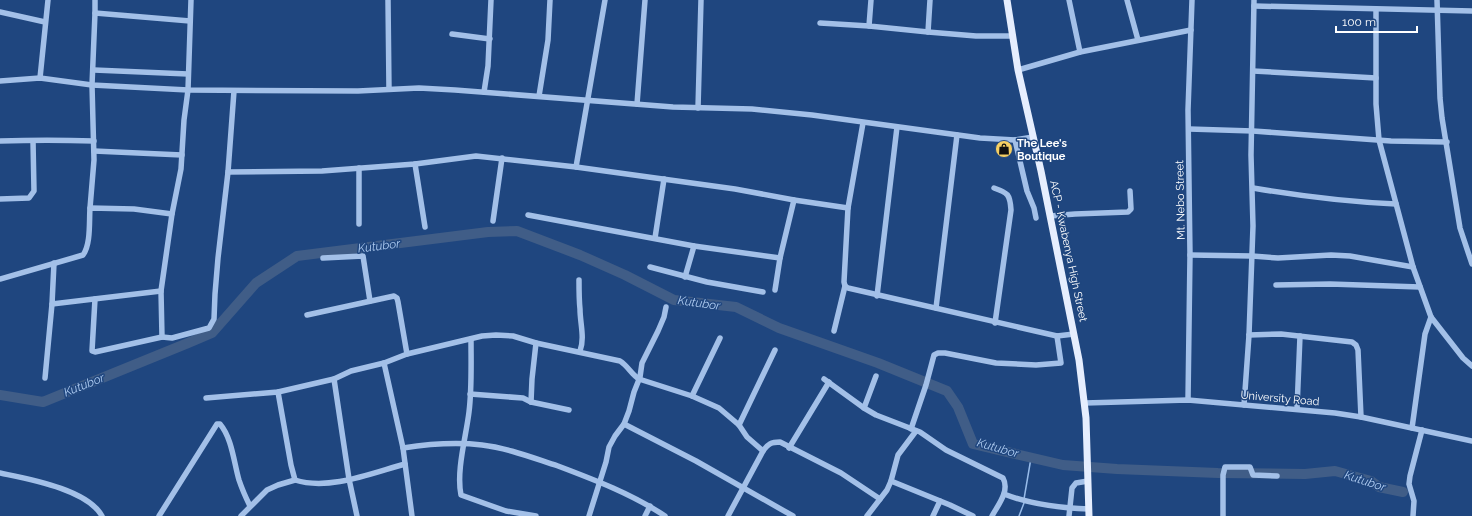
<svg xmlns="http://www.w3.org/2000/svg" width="1472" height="516" viewBox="0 0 1472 516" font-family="Raleway,sans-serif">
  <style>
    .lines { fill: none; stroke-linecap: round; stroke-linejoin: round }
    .stream { stroke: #97bbe9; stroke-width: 1.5 }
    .river { stroke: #405d87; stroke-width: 10 }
    .minor { stroke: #a3c0e8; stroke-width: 5.5 }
    .major { stroke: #e6eefe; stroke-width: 7 }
    .labels { text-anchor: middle; stroke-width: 3; stroke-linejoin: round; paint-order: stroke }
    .poi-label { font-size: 11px; font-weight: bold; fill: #fff; stroke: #1f467f; text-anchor: start }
    .street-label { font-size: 11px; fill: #fff; stroke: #1f467f }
    .water-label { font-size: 12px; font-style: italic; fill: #aecbf0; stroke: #1f467f }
  </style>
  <rect width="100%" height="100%" fill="#1f467f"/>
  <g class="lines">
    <g class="stream">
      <path d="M1024,499L1031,458"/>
      <path d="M1019,516L1024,503"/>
    </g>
    <path class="river" d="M0,395L43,402L188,343L212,333L256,283L297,256L488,232L517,231L580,255L625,275L674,300L736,307L779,328L878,363L947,391L958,407L973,444L1063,465L1117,469L1218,473L1305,474L1335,471L1371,481L1379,487L1403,492"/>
    <g class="minor">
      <path d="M191,0L188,90L184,120L181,169L172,214L161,291L162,337L172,338L209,328L214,319L215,294L218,258L228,172L234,91"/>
      <path d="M388,0L389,89"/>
      <path d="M871,0L869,26L928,32L930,0"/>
      <path d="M1069,0L1080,52"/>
      <path d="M1127,0L1138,40"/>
      <path d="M1437,0L1440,98L1442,118L1460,228L1472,264"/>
      <path d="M1254,6L1472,11"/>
      <path d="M1376,9V104L1379,140L1413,267L1431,317L1463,358L1472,366"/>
      <path d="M0,12L45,22"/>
      <path d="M95,13L190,21"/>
      <path d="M820,23L869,26"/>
      <path d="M928,32L976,36H1012"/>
      <path d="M452,34L490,39"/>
      <path d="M94,70L188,74"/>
      <path d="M1018,70L1080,52L1191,30"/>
      <path d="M1253,71L1376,78"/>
      <path d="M40,78L48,0"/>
      <path d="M0,81L40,78L92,85L188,90L358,91L419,88L455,90L673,107L752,109L812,115L980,138L1015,140L1033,137"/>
      <path d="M484,92L488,66L491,0"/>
      <path d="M539,96L548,40L550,0"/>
      <path d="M637,104L645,0"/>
      <path d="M698,108L701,0"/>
      <path d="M1189,129L1253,131L1391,141L1447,142"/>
      <path d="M1015,140L1027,191L1034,208L1036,218"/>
      <path d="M0,141C32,140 62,140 94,141"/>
      <path d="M94,151L182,155"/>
      <path d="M415,164L425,227"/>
      <path d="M576,167L605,0"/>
      <path d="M359,168V224"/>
      <path d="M228,172L322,171L415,164L476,156L576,167L735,189L794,200L848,208"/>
      <path d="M994,188C1008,193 1010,194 1011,210L995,323"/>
      <path d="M1253,188C1300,196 1348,202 1396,204"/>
      <path d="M0,199L29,198L34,191L33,141"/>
      <path d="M90,208L94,160L92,85L95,13V0"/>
      <path d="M528,215L694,246L780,258"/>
      <path d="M1050,216L1075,214L1128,212L1131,209L1130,191"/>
      <path d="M493,221L502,158"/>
      <path d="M655,238L664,179"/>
      <path d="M1190,255L1252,256L1278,258L1331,255L1350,256L1413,267"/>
      <path d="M323,258L363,256L370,301"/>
      <path d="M54,263L52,304L161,291"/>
      <path d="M650,267L707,282L763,292"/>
      <path d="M685,277L694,246"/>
      <path d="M0,279L83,255C91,244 89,222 90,208L134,209L172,214"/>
      <path d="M579,280C579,290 579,300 580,309C580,323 585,338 580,351"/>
      <path d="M1276,285L1330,284L1420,287"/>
      <path d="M845,286L848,288L1057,336L1074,334"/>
      <path d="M775,290L780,258L794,200"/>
      <path d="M877,296L897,127"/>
      <path d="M95,299L92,351L95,352L162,337"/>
      <path d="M936,308L957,135"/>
      <path d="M307,315L394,296L397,298L398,302L407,354"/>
      <path d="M834,331L845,286L844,282L848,208L863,123"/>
      <path d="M1249,335L1281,334L1352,342L1356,345L1358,350L1361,417"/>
      <path d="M471,339C471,363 472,388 469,412C466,437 456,471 461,495L506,511L536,516"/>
      <path d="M384,363L403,448L412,516"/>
      <path d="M45,378L52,304"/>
      <path d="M334,379L349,479L357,516"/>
      <path d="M824,379L864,408L876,415L920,432L946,450L1003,478C1010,491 998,505 992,516"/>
      <path d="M278,392L291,465L295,480C329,491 372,473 405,464"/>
      <path d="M470,394L523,398L531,402L569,410"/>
      <path d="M692,396L720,338"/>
      <path d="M206,398L278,392L334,379L351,371L384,363L407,354L482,336L496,335L513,336L536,343L620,361C628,366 631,374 639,379L692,396L719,408L739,425L747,437L763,451"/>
      <path d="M1188,400L1190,255L1188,110L1192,0"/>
      <path d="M531,402L532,379L536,343"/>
      <path d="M1085,403L1188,400L1335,413L1361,417L1472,441"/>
      <path d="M1244,405L1249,335L1253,226L1251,155L1254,0"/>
      <path d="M864,408L876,376"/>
      <path d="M1297,409L1300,336"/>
      <path d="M624,424L696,461L793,516"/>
      <path d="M739,425L775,350"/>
      <path d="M1412,428L1425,334L1431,317"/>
      <path d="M911,429L926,385L934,355L938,353H945L996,363L1036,365L1061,363L1057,336"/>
      <path d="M403,448C429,444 455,442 482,445C508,448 533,458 558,466C595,480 632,494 665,516"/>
      <path d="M789,448L829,382"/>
      <path d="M0,473C28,479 87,489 102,516"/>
      <path d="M891,481L950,505L973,516"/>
      <path d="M1004,494C1032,505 1060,508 1089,509"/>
      <path d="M159,516L217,424H220C232,438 234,463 239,480C242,489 246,498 250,506"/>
      <path d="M241,516L267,490L278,485L295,480"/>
      <path d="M589,516L606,462L609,447L615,436L624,424L629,411L634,392L640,377L642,363L658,331L664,317L666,307"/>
      <path d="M645,516L650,506"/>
      <path d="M728,516L763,451C768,444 771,442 780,442L841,473L880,499"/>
      <path d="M867,516L887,490L891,481L898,455L916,431"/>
      <path d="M933,516L940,501"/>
      <path d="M1069,516L1072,488L1076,483L1088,481"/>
      <path d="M1223,516V475L1225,467H1250L1253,475L1277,476"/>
      <path d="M1413,516L1414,501L1409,484L1410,476L1422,430"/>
    </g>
    <path class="major" d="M1007,0L1018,70L1041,171L1079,360L1086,418L1089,516"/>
  </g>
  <defs>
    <g id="shop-disc" transform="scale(0.9)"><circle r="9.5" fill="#f6cf63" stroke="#1f467f"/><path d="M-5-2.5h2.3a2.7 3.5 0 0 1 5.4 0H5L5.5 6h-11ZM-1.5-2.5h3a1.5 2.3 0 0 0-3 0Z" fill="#111"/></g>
  </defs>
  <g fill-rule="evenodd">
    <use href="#shop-disc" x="1004" y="149"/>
  </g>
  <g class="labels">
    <g class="poi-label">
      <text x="1017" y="147">The Lee's<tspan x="1017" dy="13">Boutique</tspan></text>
    </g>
    <g class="street-label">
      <text transform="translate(1180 200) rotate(-91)" y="4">Mt. Nebo Street</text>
      <text transform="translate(1069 251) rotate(78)" y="4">ACP - Kwabenya High Street</text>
      <text transform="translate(1280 398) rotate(5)" y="4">University Road</text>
    </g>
    <g class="water-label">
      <text transform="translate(379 246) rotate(-7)" y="4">Kutubor</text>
      <text transform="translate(699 303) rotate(8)" y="4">Kutubor</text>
      <text transform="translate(84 385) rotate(-22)" y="4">Kutubor</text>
      <text transform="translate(998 448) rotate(16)" y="4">Kutubor</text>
      <text transform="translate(1365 481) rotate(18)" y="4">Kutubor</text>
    </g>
  </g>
  <path d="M1336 26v6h81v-6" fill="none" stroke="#ffffff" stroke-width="2"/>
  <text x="1342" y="26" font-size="12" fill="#ffffff" stroke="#1f467f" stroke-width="3" paint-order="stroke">100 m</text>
</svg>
